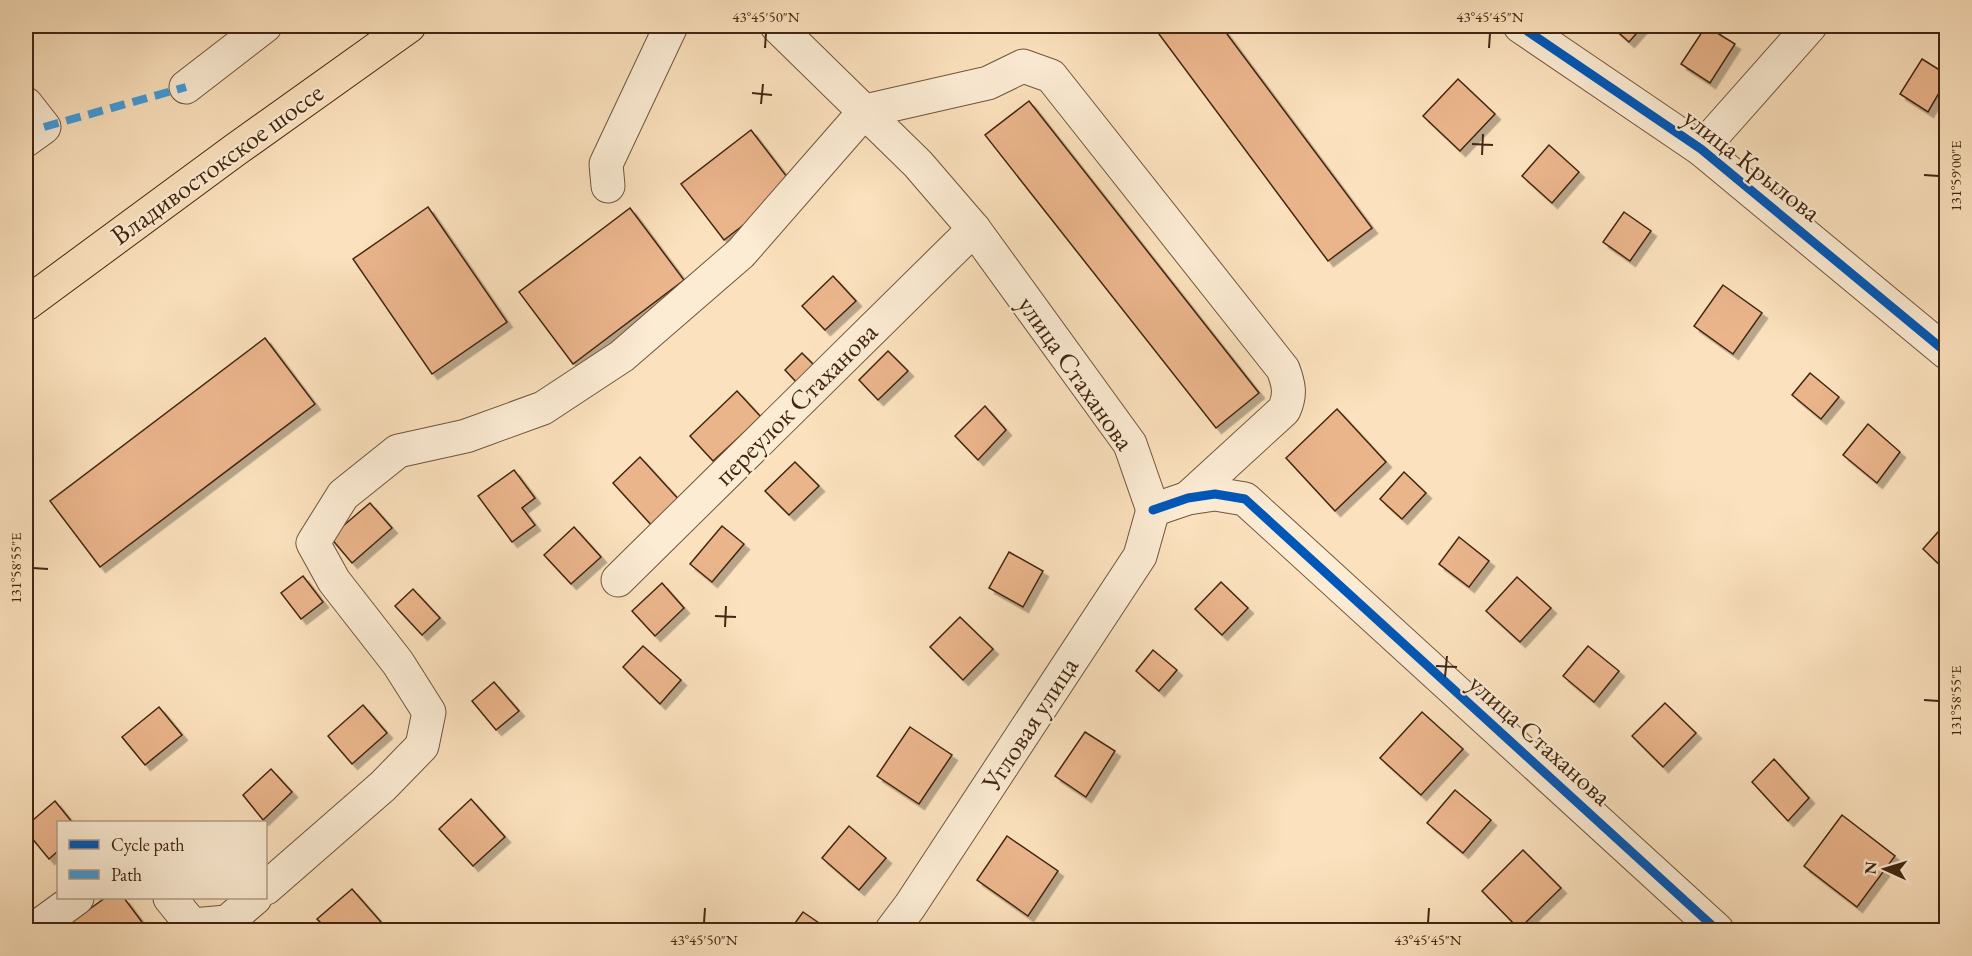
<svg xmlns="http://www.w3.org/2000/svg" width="1972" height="956" viewBox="0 0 1972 956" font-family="'EB Garamond',serif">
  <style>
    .building { fill: #ebb58c; stroke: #422611; stroke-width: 1.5; filter: url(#shadow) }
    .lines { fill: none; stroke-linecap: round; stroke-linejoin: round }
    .minor-casing { stroke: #70553c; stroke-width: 35 }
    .highway-casing { stroke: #422611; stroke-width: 35 }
    .minor { stroke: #fcecd4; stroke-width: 33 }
    .highway { stroke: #fbe1bd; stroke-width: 33 }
    .quiet { stroke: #3f9cde; stroke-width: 8; stroke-dasharray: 15 8; stroke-linecap: butt }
    .cycleway-casing { stroke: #fcecd4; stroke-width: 13 }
    .cycleway { stroke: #0057b8; stroke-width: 9 }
    .ticks { fill: none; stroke: #422611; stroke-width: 2 }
    .labels { text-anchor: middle; stroke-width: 4.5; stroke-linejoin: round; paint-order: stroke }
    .street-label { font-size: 27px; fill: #422611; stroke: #fcecd4 }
    .neatline { fill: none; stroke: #422611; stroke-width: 2 }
    .ticks-label { font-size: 15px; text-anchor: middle; fill: #422611 }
  </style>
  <defs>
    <filter id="shadow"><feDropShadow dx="5.5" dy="5.5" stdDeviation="0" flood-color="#0004"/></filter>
  </defs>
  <rect width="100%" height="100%" fill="#fbe1bd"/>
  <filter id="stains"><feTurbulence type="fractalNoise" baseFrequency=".00333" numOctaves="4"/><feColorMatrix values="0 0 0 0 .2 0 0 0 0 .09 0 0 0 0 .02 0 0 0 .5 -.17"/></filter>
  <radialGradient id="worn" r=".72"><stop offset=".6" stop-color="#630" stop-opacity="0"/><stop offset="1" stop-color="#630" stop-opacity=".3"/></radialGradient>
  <g class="building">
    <path d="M1153,26H1221L1372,228L1328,261Z"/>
    <path d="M1611,26H1643L1629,42Z"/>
    <path d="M1706,26L1735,44L1710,83L1681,64Z"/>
    <path d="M1922,59L1946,74V81L1928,112L1900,94Z"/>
    <path d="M1458,79L1495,114L1460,151L1423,116Z"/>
    <path d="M1029,101L1259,393L1216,428L985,135Z"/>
    <path d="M751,130L794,186L724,240L681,184Z"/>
    <path d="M1549,145L1579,172L1552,203L1522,176Z"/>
    <path d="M428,207L507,322L432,374L353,259Z"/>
    <path d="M630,208L684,280L573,364L519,292Z"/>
    <path d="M1624,212L1651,231L1630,261L1603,242Z"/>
    <path d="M833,276L856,301L825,330L802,306Z"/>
    <path d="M1723,285L1762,313L1733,354L1694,326Z"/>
    <path d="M265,338L315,404L100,567L50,501Z"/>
    <path d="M888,351L908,371L878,400L859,380Z"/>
    <path d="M802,353L817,368L799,385L785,370Z"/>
    <path d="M1810,373L1839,397L1821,419L1792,395Z"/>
    <path d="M737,391L761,417L713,461L690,436Z"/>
    <path d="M985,406L1006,430L978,460L955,436Z"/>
    <path d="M1337,409L1386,462L1335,511L1286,458Z"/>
    <path d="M1868,424L1900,452L1877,483L1843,455Z"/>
    <path d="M640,457L682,503L654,528L613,483Z"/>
    <path d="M795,462L819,486L789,515L765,491Z"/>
    <path d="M514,470L535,498L522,508L535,525L512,542L478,496Z"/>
    <path d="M1404,472L1426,493L1402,519L1380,499Z"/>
    <path d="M370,503L392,528L352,563L330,537Z"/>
    <path d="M1946,523V571L1923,549Z"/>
    <path d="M722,526L744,544L712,582L690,564Z"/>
    <path d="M574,527L601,557L571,584L544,555Z"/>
    <path d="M1459,537L1489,561L1469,587L1439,564Z"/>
    <path d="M1009,552L1043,571L1023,607L989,588Z"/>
    <path d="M303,576L323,602L301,619L281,593Z"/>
    <path d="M1517,577L1551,608L1520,642L1486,611Z"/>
    <path d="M1221,582L1248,608L1222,635L1195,609Z"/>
    <path d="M662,583L684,608L655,636L632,611Z"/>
    <path d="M413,589L440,618L422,635L395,606Z"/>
    <path d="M960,617L993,649L963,680L930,647Z"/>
    <path d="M643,646L681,680L660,704L623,667Z"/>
    <path d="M1588,646L1619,671L1594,702L1563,676Z"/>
    <path d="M1153,650L1177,670L1159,691L1136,671Z"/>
    <path d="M494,682L519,711L496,730L472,701Z"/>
    <path d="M1665,703L1696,733L1663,767L1632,736Z"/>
    <path d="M363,705L387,733L352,764L328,736Z"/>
    <path d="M159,707L182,735L145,765L122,737Z"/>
    <path d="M1422,712L1463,749L1421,795L1380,758Z"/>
    <path d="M910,727L952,755L919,804L877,776Z"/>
    <path d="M1085,732L1115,751L1086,797L1055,776Z"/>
    <path d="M1774,759L1809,798L1788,821L1752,782Z"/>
    <path d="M271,769L292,792L263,820L243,795Z"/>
    <path d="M1455,790L1491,820L1463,853L1427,823Z"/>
    <path d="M471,799L505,837L473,866L439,829Z"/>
    <path d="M55,801L72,822H58V851L49,859L26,831V826Z"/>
    <path d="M1842,815L1895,856L1857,907L1804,866Z"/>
    <path d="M849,826L886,858L859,890L822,858Z"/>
    <path d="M1007,836L1058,871L1028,916L977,880Z"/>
    <path d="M1523,850L1561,888L1519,929L1482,891Z"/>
    <path d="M352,889L388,930H328L317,919Z"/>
    <path d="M105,898H124L148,930H69L66,926Z"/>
    <path d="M803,912L828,929L827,930H790Z"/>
  </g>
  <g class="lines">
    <g class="minor-casing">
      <g id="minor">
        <path d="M777,26L918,164L974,229L1130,444L1153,510"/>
        <path d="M1520,26L1701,149L1946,352"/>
        <path d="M186,87L265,26"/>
        <path d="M26,104L44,127L26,140"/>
        <path d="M1701,149L1810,26"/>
        <path d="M608,186L606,164L671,26"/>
        <path d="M1153,510L1188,498L1215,494L1245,499L1717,930"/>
        <path d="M618,580L974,229"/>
        <path d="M266,888L383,786L422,746L429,712L398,663L334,581L313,543L343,495L398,451L466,436L543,408L622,356L741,253L865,111L988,83L1023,66L1051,76L1283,369C1289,385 1291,394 1284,410L1188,498"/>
        <path d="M170,898L192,925L227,922L255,898"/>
        <path d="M33,930L77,898"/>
        <path d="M892,930L910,906L1140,556L1153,510"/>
      </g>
    </g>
    <g class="highway-casing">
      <path id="highway" d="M26,304L235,150L409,26"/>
    </g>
    <use href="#minor" class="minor"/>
    <use href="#highway" class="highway"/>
    <path class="quiet" d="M44,127L186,87"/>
    <g class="cycleway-casing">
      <g id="cycleway">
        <path d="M1520,26L1701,149L1946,352"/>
        <path d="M1153,510L1188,498L1215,494L1245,499L1717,930"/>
      </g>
    </g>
    <use href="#cycleway" class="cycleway"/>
  </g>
  <path class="ticks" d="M765,48L766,33M1489,48L1490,33M752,93L772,95M761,104L763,84M1472,144L1493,145M1482,155L1483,134M1924,175L1939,176M33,568L48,569M715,616L736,617M725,627L726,606M1436,666L1457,667M1445,677L1447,656M1924,700L1939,701M704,923L705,908M1428,923L1429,908"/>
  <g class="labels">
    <g class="street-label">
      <text transform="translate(217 164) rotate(-36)" y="9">Владивостокское шоссе</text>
      <text transform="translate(1752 165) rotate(38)" y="9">улица Крылова</text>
      <text transform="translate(1076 373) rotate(55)" y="9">улица Стаханова</text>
      <text transform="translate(796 404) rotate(-45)" y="9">переулок Стаханова</text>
      <text transform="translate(1030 724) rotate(-57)" y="9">Угловая улица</text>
      <text transform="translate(1540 740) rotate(42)" y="9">улица Стаханова</text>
    </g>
  </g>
  <rect width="1972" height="956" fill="none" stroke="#fbe1bd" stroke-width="66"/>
  <rect x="57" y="821" width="210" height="78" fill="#fcecd4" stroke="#b29d86" stroke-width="1.5"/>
  <rect x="69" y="840" width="30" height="9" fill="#0057b8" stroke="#b29d86" stroke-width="1.5"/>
  <text x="111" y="851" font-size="18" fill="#422611">Cycle path</text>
  <rect x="69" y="870" width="30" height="9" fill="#3f9cde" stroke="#b29d86" stroke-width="1.5"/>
  <text x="111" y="881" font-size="18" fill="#422611">Path</text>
  <g transform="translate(1885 869) rotate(274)" stroke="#fcecd4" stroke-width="4.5" paint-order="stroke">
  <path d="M0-4.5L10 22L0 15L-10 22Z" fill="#422611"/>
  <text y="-9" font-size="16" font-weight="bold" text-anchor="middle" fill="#422611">N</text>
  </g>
  <rect x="33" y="33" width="1906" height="890" class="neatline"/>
  <g class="ticks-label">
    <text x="766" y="22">43°45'50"N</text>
    <text x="1490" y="22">43°45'45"N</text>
    <text transform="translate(1956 176) rotate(-90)" y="5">131°59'00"E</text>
    <text transform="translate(16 568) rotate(-90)" y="5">131°58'55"E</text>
    <text transform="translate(1956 701) rotate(-90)" y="5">131°58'55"E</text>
    <text x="704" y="945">43°45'50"N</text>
    <text x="1428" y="945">43°45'45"N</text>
  </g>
  <rect width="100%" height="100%" filter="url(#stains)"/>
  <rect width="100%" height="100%" fill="url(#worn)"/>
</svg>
